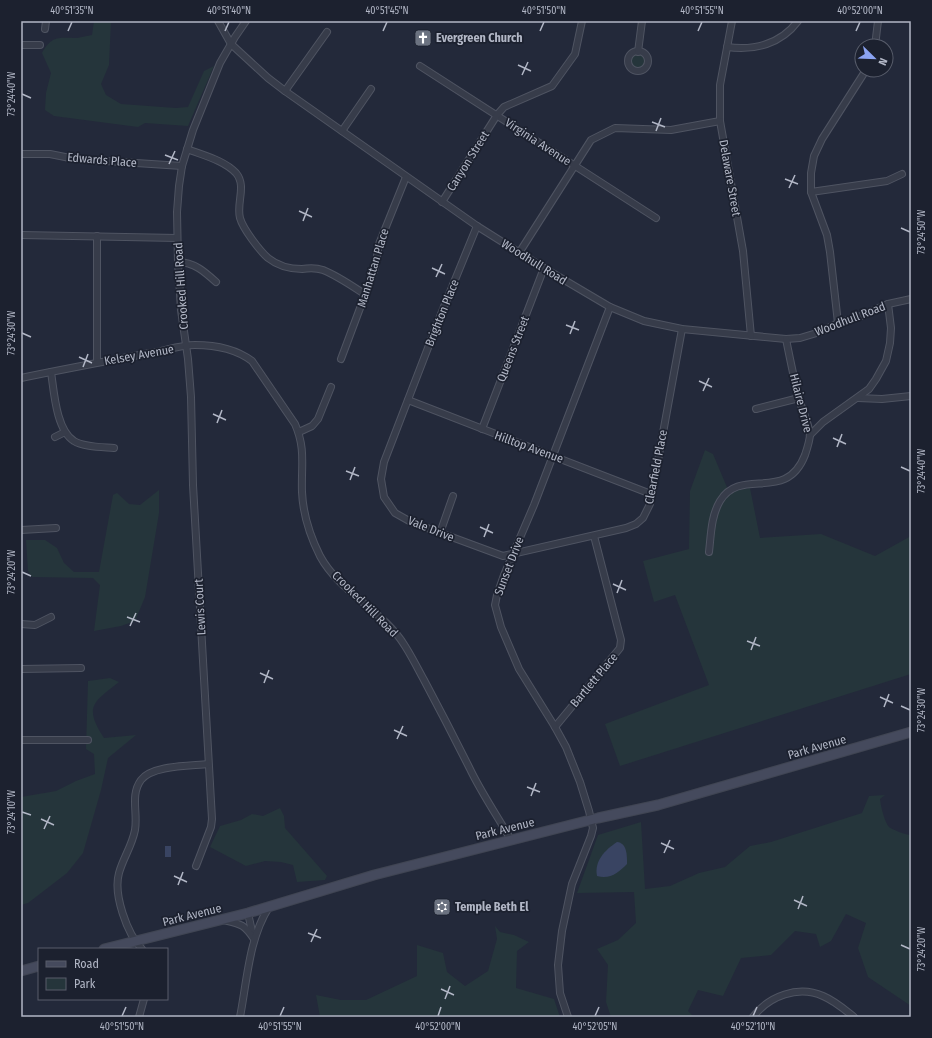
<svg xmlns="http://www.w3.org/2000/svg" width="932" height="1038" viewBox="0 0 932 1038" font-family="'Fira Sans Condensed',sans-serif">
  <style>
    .green { fill: #25353b }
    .water { fill: #394462 }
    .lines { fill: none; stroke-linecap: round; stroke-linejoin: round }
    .street-casing { stroke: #4f5462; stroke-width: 8 }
    .secondary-casing { stroke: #404553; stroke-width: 11 }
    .street { stroke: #373c4a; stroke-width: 6 }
    .secondary { stroke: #454a5d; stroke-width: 9 }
    .ticks { fill: none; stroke: #b2b7c6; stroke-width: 1.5 }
    .labels { text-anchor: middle; stroke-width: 3.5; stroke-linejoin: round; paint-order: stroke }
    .poi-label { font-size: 12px; font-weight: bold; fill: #b2b7c6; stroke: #1c212f; text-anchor: start }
    .street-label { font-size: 12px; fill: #b2b7c6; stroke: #1c212f }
    .neatline { fill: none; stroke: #b2b7c6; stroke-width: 1.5 }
    .ticks-label { font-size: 10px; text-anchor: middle; fill: #b2b7c6 }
  </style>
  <rect width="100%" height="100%" fill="#23293a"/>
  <g class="green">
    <path d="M94,21H111L109,65L101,84L106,95L121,104L176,108L188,107L204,71L214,66L188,126L145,123L138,127L54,116L45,110L46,93L51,73L42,53C52,35 59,38 77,38C82,37 87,36 92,35Z"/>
    <circle cx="638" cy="61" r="7"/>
    <path d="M705,450L713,454L729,492L750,488L760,538L821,534L875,556L911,536V674L620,766L605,724L709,685L675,595L654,602L643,561L689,549L690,491Z"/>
    <path d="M159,490V513L145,597L135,621L121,626L94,631L100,585L93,578L32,577L28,571L26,540H45L57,548L64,563L74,572H99L113,495L117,493L129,504L140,505Z"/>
    <path d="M110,678L119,682C94,702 83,706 104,738L136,735L108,758L101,790L83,853L67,873L28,903L21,905V797L56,791L76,781L95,774L94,754L86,749L88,681Z"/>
    <path d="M885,795L880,799C881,807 884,821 889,827C893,830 906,835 911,835V1006L868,977L858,948L866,923L846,914L831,941L820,947L816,934L795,931L771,955L741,958L723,996L698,990L688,1011L694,1017H611L606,1002L608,965L597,949L618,940L636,923L634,892L577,893L598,835L641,822L645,889L670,886L699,873L725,867L750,846L771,842L862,813L869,796Z"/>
    <path d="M280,808L284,816L285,828L327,876L325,880L297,882L293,865L281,862L265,861L246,866L210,847L220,826L241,820L252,814L263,816Z"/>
    <path d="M495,926L500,932L514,935L529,942L517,951L516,988L554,999L560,1017H320L316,995L341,1000H366L417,976V945L443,953L447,972L465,986L488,971L497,939Z"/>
  </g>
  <g class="water">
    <path d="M617,842C627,843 627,855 627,864C619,872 610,880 597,876C594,861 605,850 617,842Z"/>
    <rect x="165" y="846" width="6" height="11"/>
  </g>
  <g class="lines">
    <g class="street-casing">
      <g id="street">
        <path d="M218,21L231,44L268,78L285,91L477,226L544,268L610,307L644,321L682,329L786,339L800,338L820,332L838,323L861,316L888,304L911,299"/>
        <path d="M732,21L720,85V121L743,251L751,336"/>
        <path d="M45,29L46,21"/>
        <path d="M21,45H40"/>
        <path d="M875,46L878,21"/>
        <path d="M727,47C754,51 781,44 798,21"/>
        <circle cx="638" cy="61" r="10"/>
        <path d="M638,52L642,21"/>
        <path d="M420,66L656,218"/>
        <path d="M285,91L327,32"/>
        <path d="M342,131L371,89"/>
        <path d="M187,149C202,155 224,160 236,173C247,186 236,203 240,218C243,229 260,251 268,258C278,266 289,269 302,269C309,268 317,268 323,270C338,276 352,286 366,295"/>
        <path d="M21,154H50L75,159L182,166"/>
        <path d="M811,192L887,181L902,174"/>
        <path d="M442,202L497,115L504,107L552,86L575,54L582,21"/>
        <path d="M477,226L441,314L384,462L381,479L384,497L395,513L411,522L503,556L626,528L636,524L643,518L650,504L682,329"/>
        <path d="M21,235L177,238"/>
        <path d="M519,253L591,140L615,128L671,130L720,121"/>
        <path d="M178,262C194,262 205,272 216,282"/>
        <path d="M838,323L830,252L827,235L811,192V173L814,156L822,139L866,70"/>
        <path d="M341,359L375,268L379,244L406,177"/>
        <path d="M97,362V236"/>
        <path d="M51,372C54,391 56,430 74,441C83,447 103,447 114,448"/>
        <path d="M21,378C64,369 107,361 150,353C164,351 180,345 195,345C215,345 236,349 252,361L295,424C306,449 301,466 302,492C303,514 310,536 320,556C340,593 383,610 405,646C412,657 418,669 424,680C440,710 455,739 470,769C482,794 498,817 511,840"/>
        <path d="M858,398L882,399L911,396"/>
        <path d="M408,400L651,494"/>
        <path d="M756,409L799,398"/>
        <path d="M482,429L544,268"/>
        <path d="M299,432L312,426L318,419L331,387"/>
        <path d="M810,435L823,422L869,389L876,379L886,361L890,343L891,328L888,304"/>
        <path d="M55,437L65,432"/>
        <path d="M21,530L56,528"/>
        <path d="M440,533L453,496"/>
        <path d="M709,552C711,535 711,516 720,501C741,466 786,504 805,455C807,449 810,440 810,434C809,425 802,409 799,399C794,379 790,359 786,339"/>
        <path d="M21,624L35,625L51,617"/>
        <path d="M21,669L81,668"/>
        <path d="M555,727L620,648L621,640L594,536"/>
        <path d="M21,740H88"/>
        <path d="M196,866L211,827L212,819L193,485L191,397L188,359L181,310L178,262L177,212L179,186L182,166L193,130L220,63L235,37L246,21"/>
        <path d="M248,913L253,936"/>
        <path d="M223,920C241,924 244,924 254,939"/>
        <path d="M142,949C127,934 113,894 119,873C123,858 132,846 135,830C138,813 130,795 141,780C152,765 191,766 208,764"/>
        <path d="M139,1017L144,999"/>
        <path d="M240,1017C247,981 249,938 269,907"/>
        <path d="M568,1017L560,993L558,965L562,931L572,884L591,836L593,828L589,811L580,782L566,747L555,727L519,669L501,627L495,605L497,595L504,575L534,505L610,307"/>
        <path d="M753,1017C769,996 798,985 823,996C835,1001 844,1009 854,1017"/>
      </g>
    </g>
    <g class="secondary-casing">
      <g id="secondary">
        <path d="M104,949L248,913L374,875L598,818L658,805L911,732"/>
        <path d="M21,971L39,966"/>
      </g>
    </g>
    <use href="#street" class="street"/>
    <use href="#secondary" class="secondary"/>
  </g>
  <path class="ticks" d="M68,31L72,22M225,31L229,22M383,31L387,22M540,31L544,22M698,31L702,22M856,31L860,22M518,65L531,71M522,75L528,62M22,94L31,98M652,122L665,127M656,131L661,118M165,155L178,160M169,164L175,151M785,179L798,184M789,188L795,175M299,211L312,217M303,221L308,208M901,228L910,232M432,268L445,274M436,277L442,264M566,325L579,330M22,333L31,337M570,334L575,321M79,357L92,363M83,367L88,354M699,381L712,387M703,391L709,378M213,414L226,420M217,423L222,410M833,438L846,444M837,447L842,434M901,467L910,471M346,471L359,476M350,480L355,467M480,527L493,533M484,537L489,524M22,572L31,576M613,584L626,590M617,593L622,580M127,617L140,622M130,626L136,613M747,641L760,646M751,650L756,637M260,673L273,679M264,683L269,670M880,697L893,703M901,706L910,710M884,707L889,694M394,730L407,736M397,739L403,726M527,787L540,792M531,796L536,783M22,812L31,815M41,819L54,825M44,829L50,816M661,843L674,849M664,853L670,840M174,876L187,882M178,885L183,872M794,900L807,906M798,909L803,896M308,933L321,938M311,942L317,929M901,945L910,949M441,989L454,995M445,999L450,986M122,1016L126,1007M280,1016L284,1007M438,1016L441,1007M595,1016L599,1007M753,1016L757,1007"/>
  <defs>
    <g id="church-square" transform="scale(0.9)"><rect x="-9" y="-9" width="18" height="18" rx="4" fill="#6b7280" stroke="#1c212f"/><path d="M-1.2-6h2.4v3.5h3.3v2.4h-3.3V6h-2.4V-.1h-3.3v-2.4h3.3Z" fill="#fff"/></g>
    <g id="synagogue-square" transform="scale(0.9)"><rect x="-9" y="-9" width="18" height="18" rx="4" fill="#6b7280" stroke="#1c212f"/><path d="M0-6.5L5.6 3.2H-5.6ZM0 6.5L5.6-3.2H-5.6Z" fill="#fff"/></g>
  </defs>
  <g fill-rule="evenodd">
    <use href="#church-square" x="423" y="38"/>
    <use href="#synagogue-square" x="442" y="907"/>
  </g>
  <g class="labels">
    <g class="poi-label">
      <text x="436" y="42">Evergreen Church</text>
      <text x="455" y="911">Temple Beth El</text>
    </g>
    <g class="street-label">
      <text transform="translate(538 142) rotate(33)" y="4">Virginia Avenue</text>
      <text transform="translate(102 160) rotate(5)" y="4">Edwards Place</text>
      <text transform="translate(468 161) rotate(-58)" y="4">Canyon Street</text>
      <text transform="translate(730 178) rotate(80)" y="4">Delaware Street</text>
      <text transform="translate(534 262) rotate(32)" y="4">Woodhull Road</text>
      <text transform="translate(373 268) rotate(-73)" y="4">Manhattan Place</text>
      <text transform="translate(181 286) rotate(-94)" y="4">Crooked Hill Road</text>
      <text transform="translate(442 313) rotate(-68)" y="4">Brighton Place</text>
      <text transform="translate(850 319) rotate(-21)" y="4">Woodhull Road</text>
      <text transform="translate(513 349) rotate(-69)" y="4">Queens Street</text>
      <text transform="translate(139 355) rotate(-10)" y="4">Kelsey Avenue</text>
      <text transform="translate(801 403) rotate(76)" y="4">Hilaire Drive</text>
      <text transform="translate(529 447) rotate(20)" y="4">Hilltop Avenue</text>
      <text transform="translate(656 467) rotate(-79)" y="4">Clearfield Place</text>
      <text transform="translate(431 529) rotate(22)" y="4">Vale Drive</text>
      <text transform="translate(509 566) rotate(-69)" y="4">Sunset Drive</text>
      <text transform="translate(365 604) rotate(45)" y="4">Crooked Hill Road</text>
      <text transform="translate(200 607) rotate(-93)" y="4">Lewis Court</text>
      <text transform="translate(594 680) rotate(-50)" y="4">Bartlett Place</text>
      <text transform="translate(817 747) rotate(-16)" y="4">Park Avenue</text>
      <text transform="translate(505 829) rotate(-14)" y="4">Park Avenue</text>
      <text transform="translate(192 915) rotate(-14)" y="4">Park Avenue</text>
    </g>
  </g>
  <rect width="932" height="1038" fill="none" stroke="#1c212f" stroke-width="44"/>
  <rect x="38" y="948" width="130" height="52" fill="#1c212f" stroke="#585d6b"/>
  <rect x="46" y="961" width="20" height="6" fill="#454a5d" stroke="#585d6b"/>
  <text x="74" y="968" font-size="12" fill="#b2b7c6">Road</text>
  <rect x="46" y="978" width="20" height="12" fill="#25353b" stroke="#585d6b"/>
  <text x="74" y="988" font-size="12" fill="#b2b7c6">Park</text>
  <g transform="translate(874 58) rotate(113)"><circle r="19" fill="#1c212f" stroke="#585d6b"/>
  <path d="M0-3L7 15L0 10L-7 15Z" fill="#8ba3f2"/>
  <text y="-6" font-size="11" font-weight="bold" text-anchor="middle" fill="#b2b7c6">N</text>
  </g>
  <rect x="22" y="22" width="888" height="994" class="neatline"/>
  <g class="ticks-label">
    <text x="72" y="14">40°51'35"N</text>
    <text x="229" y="14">40°51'40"N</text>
    <text x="387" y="14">40°51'45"N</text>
    <text x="544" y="14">40°51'50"N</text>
    <text x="702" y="14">40°51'55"N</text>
    <text x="860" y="14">40°52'00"N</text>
    <text transform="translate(11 94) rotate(-90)" y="4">73°24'40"W</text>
    <text transform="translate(921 232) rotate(-90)" y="4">73°24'50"W</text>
    <text transform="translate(11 333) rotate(-90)" y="4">73°24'30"W</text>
    <text transform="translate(921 471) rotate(-90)" y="4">73°24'40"W</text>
    <text transform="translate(11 572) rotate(-90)" y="4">73°24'20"W</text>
    <text transform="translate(921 710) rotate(-90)" y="4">73°24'30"W</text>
    <text transform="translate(11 812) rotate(-90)" y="4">73°24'10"W</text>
    <text transform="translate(921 949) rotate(-90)" y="4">73°24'20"W</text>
    <text x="122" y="1030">40°51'50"N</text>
    <text x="280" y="1030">40°51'55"N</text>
    <text x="438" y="1030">40°52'00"N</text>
    <text x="595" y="1030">40°52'05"N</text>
    <text x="753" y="1030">40°52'10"N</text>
  </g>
</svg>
